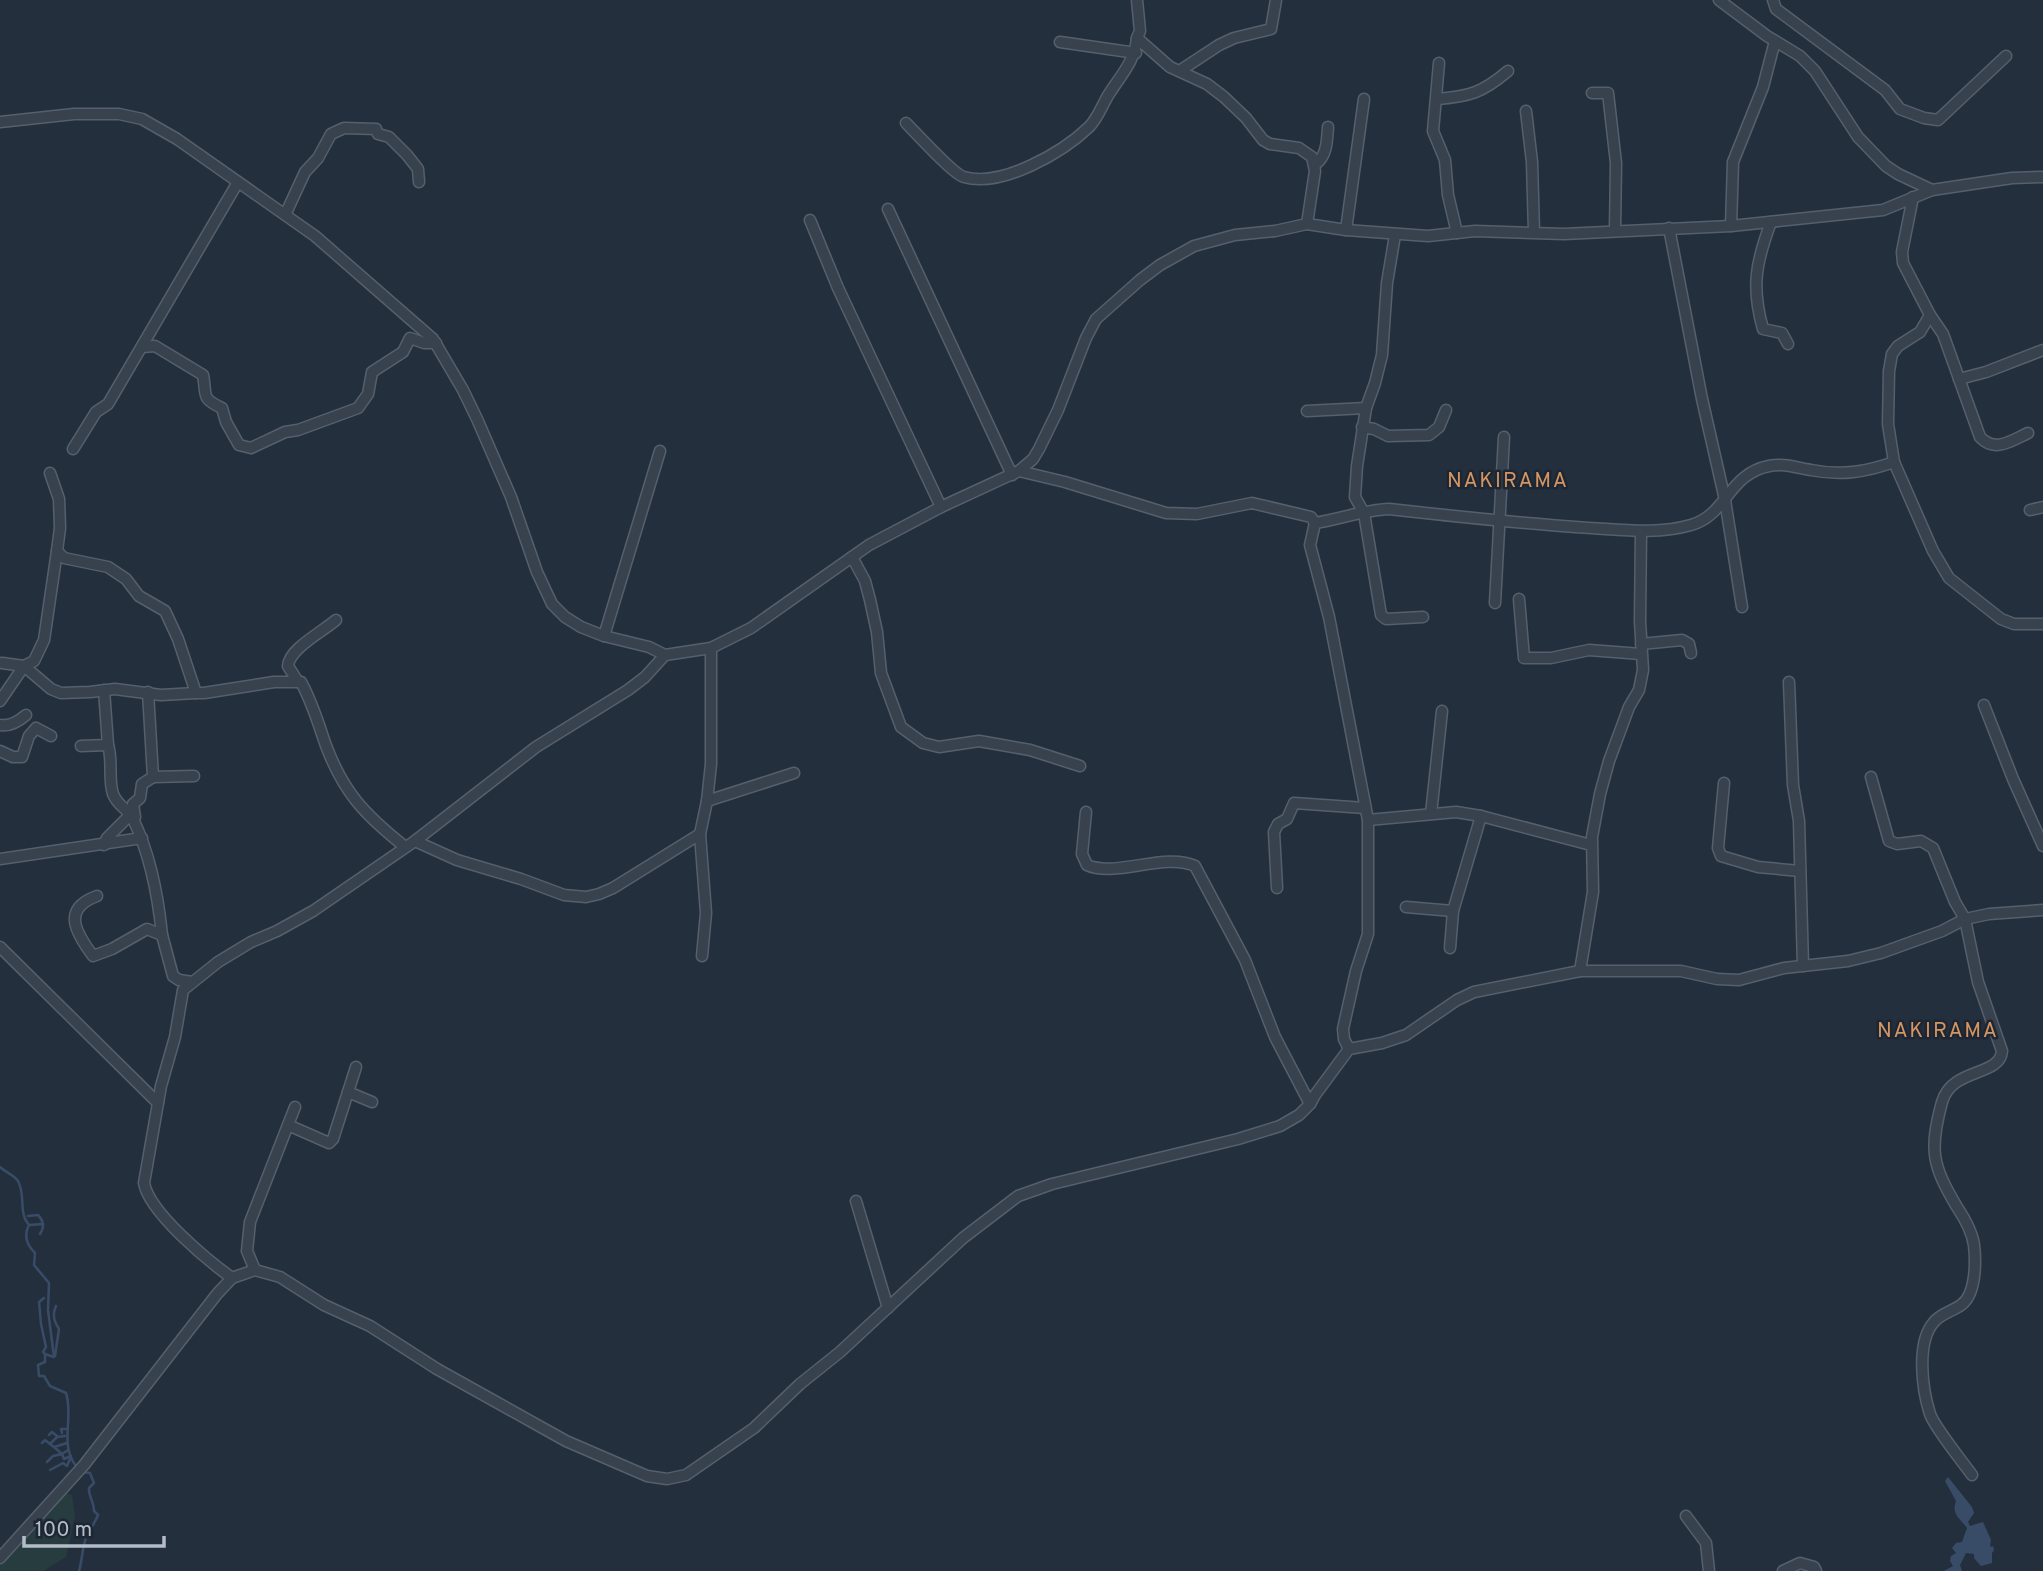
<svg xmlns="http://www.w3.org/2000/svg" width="2043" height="1571" viewBox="0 0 2043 1571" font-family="Overpass,sans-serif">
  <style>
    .green { fill: #263c3f }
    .water { fill: #394c67 }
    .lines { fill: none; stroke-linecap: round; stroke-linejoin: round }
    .stream { stroke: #394c67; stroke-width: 2.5 }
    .minor-casing { stroke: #565f6c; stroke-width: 13 }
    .minor { stroke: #38414e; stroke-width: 10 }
    .labels { text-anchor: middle; stroke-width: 5; stroke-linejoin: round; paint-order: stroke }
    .quarter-label { font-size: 21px; letter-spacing: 2px; fill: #d59563; stroke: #1d2633 }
  </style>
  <rect width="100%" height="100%" fill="#242f3e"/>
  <path class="green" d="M65,1492L72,1495L75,1516L66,1557L43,1571H0V1565Z"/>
  <path class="water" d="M1948,1477L1972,1507L1974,1513L1968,1522L1970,1526L1983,1522L1991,1540L1990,1547L1993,1546L1994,1550L1992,1553V1563L1981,1566L1974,1558V1554L1966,1553L1960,1565L1962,1571H1944L1953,1566L1950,1561L1951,1556L1956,1553L1952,1548L1956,1543L1962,1542L1967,1528C1960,1518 1951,1514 1956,1501L1945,1481Z"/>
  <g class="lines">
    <g class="stream">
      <path d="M0,1167C5,1172 14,1175 18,1181C26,1195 18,1213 29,1225C23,1236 27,1245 35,1253L34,1265L49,1283L48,1310L54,1357L45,1354V1362L38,1365L39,1376H44L50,1386L66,1393C74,1417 59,1445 76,1466"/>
      <path d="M28,1216L38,1215C44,1221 44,1228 40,1234"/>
      <path d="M29,1225L43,1224"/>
      <path d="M44,1298L39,1302L41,1324L46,1347L43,1352L44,1353"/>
      <path d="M55,1356L59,1329C54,1321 52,1315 56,1306"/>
      <path d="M62,1433L61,1429H66"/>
      <path d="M49,1435L52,1432L57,1436"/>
      <path d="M42,1443L45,1440L50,1444L57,1437L65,1436"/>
      <path d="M50,1444L54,1447L67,1443"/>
      <path d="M54,1447L62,1454L68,1450"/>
      <path d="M47,1462L53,1456L62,1454L64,1459L71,1456"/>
      <path d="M50,1470L63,1463L67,1466L70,1459"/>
      <path d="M79,1571C82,1561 82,1551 85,1541C86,1535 95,1523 98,1515L94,1511C94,1501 88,1496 89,1488L94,1483L90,1473L81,1472"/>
    </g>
    <g class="minor-casing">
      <g id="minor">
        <path d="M1137,0L1140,31L1137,38L1170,67L1207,84L1224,97L1246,118L1263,140L1270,144L1299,148L1312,157L1315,171L1307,224"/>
        <path d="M1719,0L1767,36L1800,56L1815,71L1858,137L1886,166L1898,174L1932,190"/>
        <path d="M1773,0L1776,9L1885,90L1900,109L1924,118L1938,120L2006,56"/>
        <path d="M1060,42L1136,53"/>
        <path d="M1439,63L1433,131L1445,160L1448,195L1457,233"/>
        <path d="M1181,70L1219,45L1234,38L1271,29L1276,0"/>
        <path d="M1592,93H1608L1616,163L1615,230"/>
        <path d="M1438,99C1470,96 1482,93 1508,71"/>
        <path d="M1526,111L1532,162L1534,232"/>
        <path d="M0,122L74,114H119L142,119L177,139L315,236L433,339L463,390L477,419L511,497L537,572L552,604L565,617L581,627L604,636L649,647L665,655L711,648L751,628L869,545L941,507L1019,471L1033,459L1039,449L1058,410L1086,338L1096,319L1140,280L1160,265L1194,246L1235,235L1275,231L1307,224L1346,230L1428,236L1475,231L1564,234L1731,226L1883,210L1932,190L2012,178L2043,177"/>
        <path d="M906,123C916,133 954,175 964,177C1002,188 1063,152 1089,127C1098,118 1102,105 1109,94C1121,75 1135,61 1137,38"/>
        <path d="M1316,164C1327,155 1327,141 1328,127"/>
        <path d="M1913,197L1902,252L1903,263L1930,315L1920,332L1898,346L1892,354L1889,371L1888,424L1894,462L1933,551L1949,578L2001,619L2014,624H2043"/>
        <path d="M888,209L1012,475"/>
        <path d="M286,213L305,172L318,158L331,134L344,128L376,129L378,134L389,137L407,155L418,169L419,182"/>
        <path d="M810,220L838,288L941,507"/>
        <path d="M1771,222C1756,262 1751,287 1763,329L1782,333L1788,344"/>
        <path d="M1731,226L1733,162L1763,87L1775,41"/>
        <path d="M1669,228L1702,399L1725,500L1742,607"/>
        <path d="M1346,230L1364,99"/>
        <path d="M1395,235L1387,283L1382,355L1375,383L1366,408L1357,466L1355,497L1364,513L1381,615L1386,619L1423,617"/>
        <path d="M1930,315L1943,334L1980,437C1995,453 2011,441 2028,433"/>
        <path d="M143,347L155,346L203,375C207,395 200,398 222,408L226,422L239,445L251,448L285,432L298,430L358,408L368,394L372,372L403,352L410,338L424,343H436"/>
        <path d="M1959,379L1986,372L2043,350"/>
        <path d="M1307,411L1366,408"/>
        <path d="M1362,427L1374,429L1388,436L1429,435L1439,427L1446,410"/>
        <path d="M73,449L96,412L108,404L238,182"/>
        <path d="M1019,471L1065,482L1166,513L1197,514L1252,503L1311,517L1315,523C1340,519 1364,510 1389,509C1461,517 1533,525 1606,529C1634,531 1663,533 1691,525C1727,515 1728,474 1769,466C1785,463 1796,468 1811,470C1841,476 1866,472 1894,462"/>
        <path d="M50,473L59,499L60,528L57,551L64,558L108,567L126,579L139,596L165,611L178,639L196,693H204L274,682H301C312,702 318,722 325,743C343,792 364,814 404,846"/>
        <path d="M2030,510L2043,507"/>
        <path d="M1315,523L1310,545L1329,617L1368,820V934L1356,971L1343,1029L1344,1039L1349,1049"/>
        <path d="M852,557L865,581L870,600L877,632L881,673L901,727L923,743L939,747L979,741L1030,750L1080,766"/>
        <path d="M1519,599L1524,658H1551L1589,650L1641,654"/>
        <path d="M1495,603L1504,437"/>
        <path d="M604,636L660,451"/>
        <path d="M1641,644L1682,640L1689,644L1691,653"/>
        <path d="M665,655L645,677L628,690L536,747L415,841L313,911L277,931L251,942L218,962L183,990L175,1037L161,1086L144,1183C149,1212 207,1260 232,1278L255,1270L280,1277L324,1305L370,1326L437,1369L566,1441L647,1476L667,1479L686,1475L754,1428L800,1384L840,1352L963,1238L1018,1196L1052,1184L1238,1139L1280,1126L1299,1115L1310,1104L1315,1095L1349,1049L1382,1043L1406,1035L1457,1000L1474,992L1580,971H1681L1717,979L1739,980L1784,968L1848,961L1881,953L1942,931L1965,919L1989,914L2043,910"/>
        <path d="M2,663L24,666L51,689L61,693L90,692L115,689L161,695L196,693"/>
        <path d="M298,682L288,666C289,649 322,632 336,620"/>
        <path d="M1789,682L1793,785L1799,821L1803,966"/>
        <path d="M104,690L108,745"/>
        <path d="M0,701L24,666L34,661L44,640L57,551"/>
        <path d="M1984,705L2013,779L2043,846"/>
        <path d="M0,725C10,727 19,721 26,715"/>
        <path d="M81,746L108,745C113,761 108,779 113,794C118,807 128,808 133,819C150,854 158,895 162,935"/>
        <path d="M0,751L13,757H22L29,736L36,728L51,736"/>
        <path d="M153,777L194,776"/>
        <path d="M1871,777L1889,841L1897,844L1921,841L1933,848L1955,902L1965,919L1978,982L2002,1051C2000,1077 1952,1067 1942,1102C1929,1150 1932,1165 1957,1207C1965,1219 1972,1231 1974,1245C1976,1262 1976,1295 1961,1305C1953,1311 1940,1314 1934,1322C1916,1342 1922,1389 1930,1414C1935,1428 1962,1461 1972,1475"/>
        <path d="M1724,783L1718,848L1721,856L1758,867L1800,871"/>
        <path d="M707,801L794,773"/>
        <path d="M1086,812L1082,854L1087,865C1115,878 1165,852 1195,866L1245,960L1275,1037L1310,1104"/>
        <path d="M1431,814L1442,711"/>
        <path d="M135,817L133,804L140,798L142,784L153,777L148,692"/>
        <path d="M1368,820L1456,812L1481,816L1591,845"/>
        <path d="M415,841L457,860L521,879L564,895L586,897L599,894L613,888L700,834"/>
        <path d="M104,845L107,838L131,814"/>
        <path d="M0,859L142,838"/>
        <path d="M1277,888L1274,832L1278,824L1287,819L1294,803L1365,808"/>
        <path d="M97,896C61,909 76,933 93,956L112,949L147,929L162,935L173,976L179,980L192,982"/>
        <path d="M1406,907L1453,911"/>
        <path d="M0,947L158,1103"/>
        <path d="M1450,948L1453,911L1481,816"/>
        <path d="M702,956L706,913L700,834L707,801L711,764V648"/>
        <path d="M1580,971L1593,892L1592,837L1600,794L1609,761L1629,707L1639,690L1643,670L1640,621L1641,532"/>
        <path d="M348,1092L372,1102"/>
        <path d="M288,1125L329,1143L333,1139L356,1067"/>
        <path d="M856,1201L888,1308"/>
        <path d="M255,1270L247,1251L250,1222L295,1107"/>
        <path d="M1686,1516L1706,1543L1709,1571"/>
        <path d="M0,1558L84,1465L217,1294L232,1278"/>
        <path d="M1783,1571L1800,1563L1814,1567L1816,1571"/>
      </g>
    </g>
    <use href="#minor" class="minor"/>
  </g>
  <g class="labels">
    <g class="quarter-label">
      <text x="1508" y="487">NAKIRAMA</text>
      <text x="1938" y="1037">NAKIRAMA</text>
    </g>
  </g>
  <path d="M24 1536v10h140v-10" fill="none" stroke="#b4bcc9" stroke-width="3.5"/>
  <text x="35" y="1536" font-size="21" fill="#b4bcc9" stroke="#1d2633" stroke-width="5" paint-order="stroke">100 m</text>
</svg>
